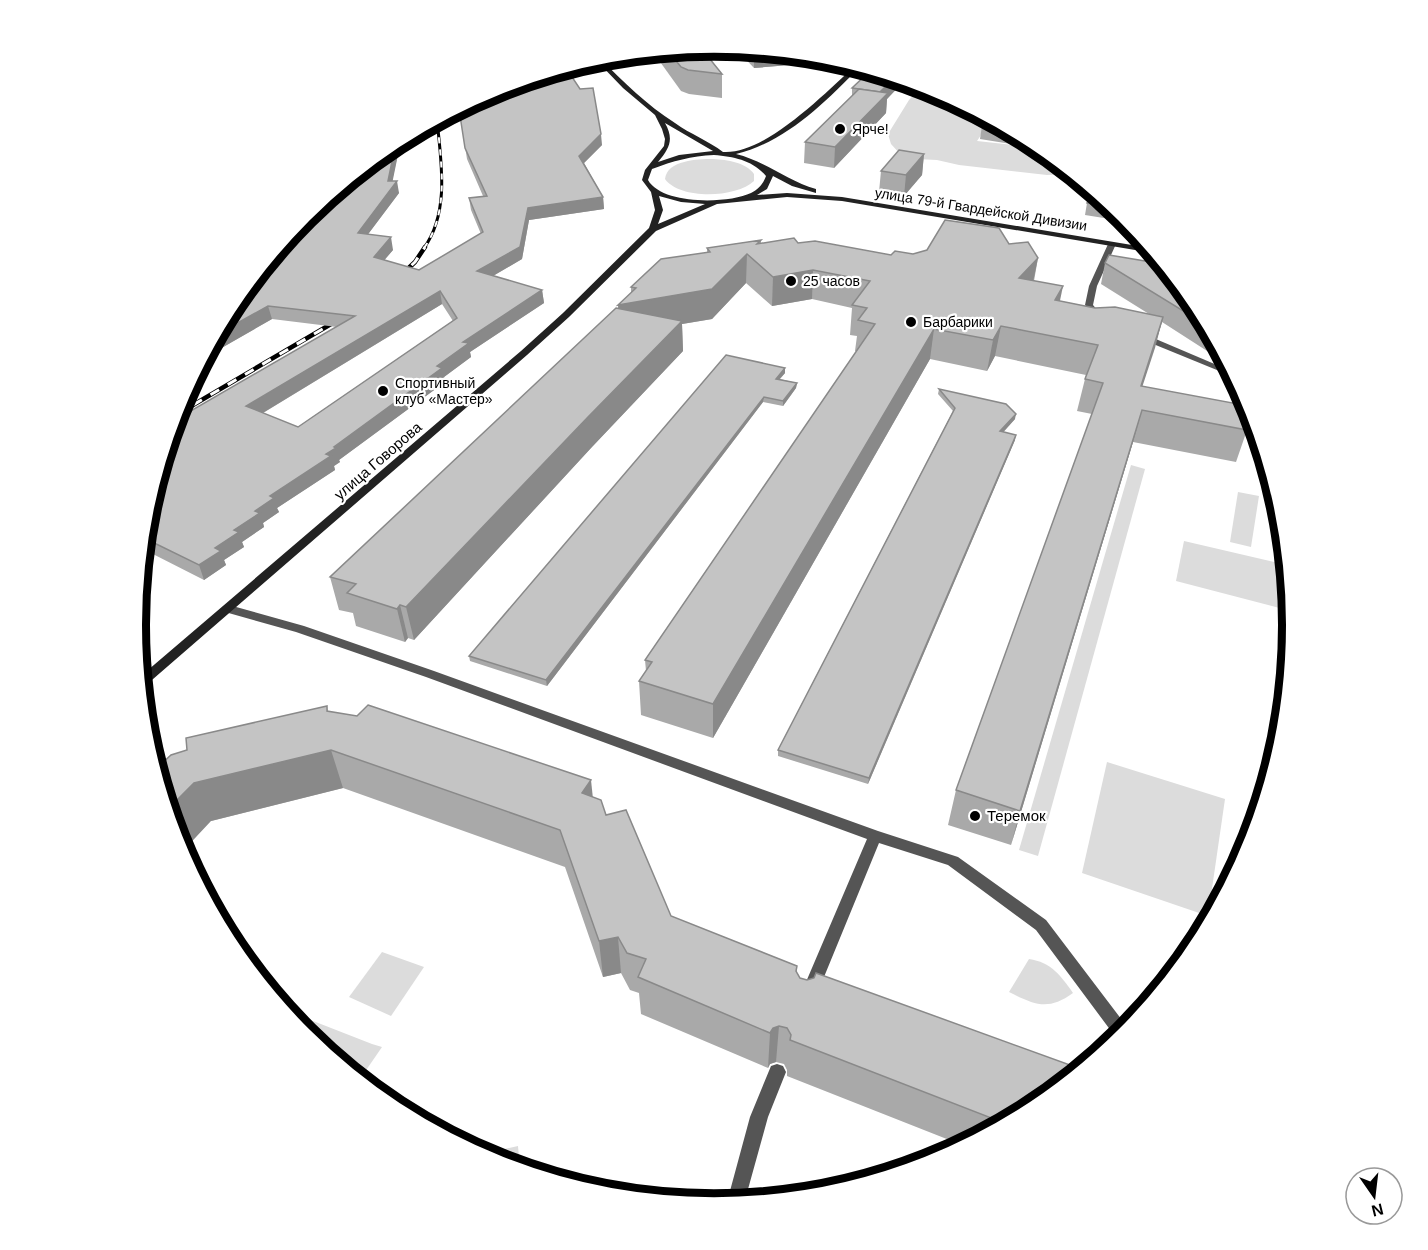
<svg xmlns="http://www.w3.org/2000/svg" width="1428" height="1250" viewBox="0 0 1428 1250" font-family="Arial,sans-serif">
  <style>
    .green { fill: #dcdcdc }
    .lines { fill: none; stroke-linecap: round; stroke-linejoin: round }
    .street { fill: #555; fill-rule: evenodd }
    .secondary { fill: #222; fill-rule: evenodd }
    .rail-far1-casing { stroke: #000; stroke-width: 3 }
    .rail-casing { stroke: #000; stroke-width: 4.5 }
    .rail-far1 { stroke: #fff; stroke-width: 2; stroke-dasharray: 6; stroke-linecap: butt }
    .rail { stroke: #fff; stroke-width: 3; stroke-dasharray: 10; stroke-linecap: butt }
    .wall { fill: #a9a9a9; fill-rule: evenodd }
    .shaded-wall { fill: #898989 }
    .building { fill: #c4c4c4; stroke: #898989; stroke-width: 1.5; fill-rule: evenodd }
    .poi-dot { fill: #000; stroke: #fff; stroke-width: 2 }
    .labels { text-anchor: middle; stroke-width: 4.5; stroke-linejoin: round; paint-order: stroke }
    .far-poi-label { font-size: 14px; fill: #000; stroke: #fff; text-anchor: start }
    .far-street-label { font-size: 14px; fill: #000; stroke: #fff }
    .street-label { font-size: 15px; fill: #000; stroke: #fff }
    .poi-label { font-size: 15px; fill: #000; stroke: #fff; text-anchor: start }
    .rim { fill: none; stroke: #000; stroke-width: 8 }
  </style>
  <rect width="100%" height="100%" fill="#fff"/>
  <g class="green">
    <path d="M922,86L936,91L991,120L977,141L1023,146L1027,139L1072,174L1047,175L959,165L937,160L916,159L901,155L891,144L888,134L909,100Z"/>
    <path d="M713,159C728,160 745,162 754,174V181C736,198 680,200 665,179C667,160 698,159 713,159Z"/>
    <path d="M1131,465L1145,469L1038,856L1019,850Z"/>
    <path d="M1238,492L1259,496L1251,547L1230,542Z"/>
    <path d="M1184,541L1287,565L1291,611L1176,581Z"/>
    <path d="M1107,762L1225,799L1208,916L1082,873Z"/>
    <path d="M382,952L424,967L391,1016L349,997Z"/>
    <path d="M1029,959C1051,962 1061,976 1073,993C1048,1011 1035,1005 1009,992Z"/>
    <path d="M285,1010L372,1044L382,1047L360,1079L305,1034Z"/>
    <path d="M518,1146L520,1168L482,1154Z"/>
  </g>
  <g class="lines">
    <g class="street">
      <path d="M1109,242L1116,244L1097,286L1093,305L1104,318L1100,321L1097,320L1085,305L1089,286Z"/>
      <path d="M1144,334L1231,371L1234,377L1141,339V335Z"/>
      <path d="M229,605L304,626L434,671L878,831L958,857L1046,920L1128,1028L1117,1039L1036,930L948,865L879,843L817,994L811,996L805,994L803,989L867,839L426,677L296,632L225,612L223,609Z"/>
      <path d="M777,1064L783,1066L786,1072L768,1117L745,1200L727,1202L750,1117L771,1066Z"/>
    </g>
    <path class="secondary" d="M600,58C623,82 647,105 675,123C690,134 709,141 723,152C765,155 825,93 855,66L859,68C824,103 786,142 736,154C765,161 787,181 816,189V193L792,186L773,176L767,189L757,195L787,193L842,197L1150,248L1153,253L842,201L787,197L717,204L656,231L569,317L527,355L145,686L142,687L141,676L521,351L563,313L649,228L655,210L651,192L642,180L645,170L664,146L665,139L662,129L655,115L623,88L595,59ZM665,123L713,151L679,155L658,162C670,148 674,139 665,123ZM714,155C735,157 752,160 766,176C763,184 759,189 751,193C728,204 662,205 648,180L652,169C673,161 691,156 714,155ZM659,196L681,202L705,204L658,224L663,210Z"/>
    <g class="rail-far1-casing">
      <path id="rail-far1" d="M424,248C450,212 441,161 437,120"/>
    </g>
    <g class="rail-casing">
      <g id="rail">
        <path d="M397,279L415,262L425,247"/>
        <path d="M176,415L343,317"/>
      </g>
    </g>
    <use href="#rail-far1" class="rail-far1"/>
    <use href="#rail" class="rail"/>
  </g>
  <g class="wall">
    <path d="M701,48L722,74V98L689,94L681,91L653,52Z"/>
    <path d="M736,49L802,55V64L754,68Z"/>
    <path d="M870,71L904,81L887,99L886,113L834,168L804,163L805,142L852,96V88Z"/>
    <path d="M459,109L602,145L584,163L603,197L604,209L529,220L522,259L493,276L542,290L544,303L470,352L471,357L444,377L445,382L339,460L340,462L334,466L335,470L277,508L279,512L263,523L264,527L242,542L244,547L224,560L226,565L204,580L143,549L147,512L337,327L272,319L204,358L233,303L393,144L401,140L392,181L399,193L368,234L393,250L384,260L419,270L481,234L471,210L469,198L483,196L467,159ZM442,304L453,321L298,427L263,413Z"/>
    <path d="M985,117L1017,134L1011,144L980,139L983,119Z"/>
    <path d="M924,154L922,175L904,196L879,192L881,171Z"/>
    <path d="M1093,191L1114,208L1110,219L1085,215L1087,203Z"/>
    <path d="M761,240V243H798L891,255L913,254L1009,244L1038,258L1034,281L1060,301L1095,308L1149,314L1101,284L1105,263L1195,304L1223,356L1218,358L1162,322L1142,386L1247,430L1236,462L1133,442L1011,845L948,825L956,790L1092,414L1077,411L1086,375L995,356L987,371L930,359L713,738L641,715L639,681L646,671L645,660L857,351H855L857,336L850,335L852,308L812,299L772,306L746,283L712,319L682,324L683,351L591,448L414,640L408,638L405,642L356,626L353,613L339,610L330,577L618,308L631,293V287L707,253V248Z"/>
    <path d="M785,368V373L780,379L797,383L796,388L783,406L763,402L547,686L470,661L469,656Z"/>
    <path d="M939,389L1015,419L1003,432L1015,440L868,784L778,756V750L953,411L938,394Z"/>
    <path d="M327,706L328,711L593,797L606,815L671,916L797,966V973L800,978L1035,1106L962,1145L787,1076V1070L784,1064L776,1062L770,1064L768,1068L641,1014L639,993L630,990L621,973L603,977L565,867L343,788L211,821L157,768Z"/>
  </g>
  <g class="shaded-wall">
    <path d="M769,52L802,55V64L754,68V53Z"/>
    <path d="M894,78L904,81L887,99L886,113L834,168L835,147L880,92Z"/>
    <path d="M1013,132L1017,134L1011,144Z"/>
    <path d="M601,134L602,145L580,167L579,156Z"/>
    <path d="M401,140L391,189L397,181L399,193L360,245L358,233L388,181L396,142Z"/>
    <path d="M924,154L922,175L904,196L906,175Z"/>
    <path d="M603,197L604,209L529,220L522,259L479,284L477,271L528,208Z"/>
    <path d="M1112,207L1114,208L1110,219Z"/>
    <path d="M391,237L393,250L376,270L374,257Z"/>
    <path d="M747,254L746,283L712,319L682,324L683,351L591,448L414,640L406,607L620,335L618,305Z"/>
    <path d="M1038,258L1032,287L1019,278Z"/>
    <path d="M813,270L812,299L772,306L773,277Z"/>
    <path d="M1063,286L1057,315L1055,300Z"/>
    <path d="M542,290L544,303L470,352L471,357L444,377L445,382L339,460L340,462L334,466L335,470L277,508L279,512L263,523L264,527L242,542L244,547L224,560L226,565L204,580L199,565L215,548L270,496L326,454L334,447L437,366L463,342Z"/>
    <path d="M440,291L442,304L251,420L246,406Z"/>
    <path d="M268,306L272,319L204,358L216,335Z"/>
    <path d="M1163,317L1155,348L1132,418L1141,386Z"/>
    <path d="M1001,326L995,356L987,371L993,340Z"/>
    <path d="M934,329L930,359L713,738V704Z"/>
    <path d="M1220,351L1223,356L1218,358Z"/>
    <path d="M785,368V373L776,383V379Z"/>
    <path d="M797,383L796,388L783,406V401Z"/>
    <path d="M764,397L763,402L547,686L546,680Z"/>
    <path d="M1142,410L1133,442L1011,845L1020,811Z"/>
    <path d="M1016,414L1015,419L999,437L1000,431Z"/>
    <path d="M1016,435L1015,440L868,784L869,778Z"/>
    <path d="M141,592L149,612L141,630L136,632V625L138,597Z"/>
    <path d="M400,605L408,638L405,642L397,609Z"/>
    <path d="M331,750L343,788L211,821L182,852L179,846L168,809L194,783Z"/>
    <path d="M591,780L595,818L582,793Z"/>
    <path d="M618,937L621,973L603,977L599,941Z"/>
    <path d="M779,1026L776,1062L770,1064L768,1068L770,1033L773,1028Z"/>
  </g>
  <g class="building">
    <path d="M701,48L722,74L688,70L681,67L668,51Z"/>
    <path d="M751,50L769,52L754,53Z"/>
    <path d="M566,68L580,89L593,88L601,134L579,156L603,197L528,208L520,247L477,271L542,290L463,342L469,343L437,366L442,368L334,447L336,448L326,454L331,456L270,496L274,498L255,511L260,513L234,530L239,532L215,548L221,551L199,565L144,538L147,512L175,420L355,316L268,306L216,335L233,303L305,216L396,142L388,181H397L358,233L391,237L374,257L419,270L483,232L469,198L487,196L465,148L459,109L493,90ZM440,291L457,318L298,427L246,406Z"/>
    <path d="M870,71L894,78L880,92L852,88Z"/>
    <path d="M859,89L888,93L835,147L805,142Z"/>
    <path d="M899,150L924,154L906,175L881,171Z"/>
    <path d="M1093,191L1112,207L1087,203Z"/>
    <path d="M945,220L999,228L1009,244L1028,242L1038,258L1019,278L1063,286L1055,300L1095,308L1115,307L1163,317L1141,386L1249,406L1247,430L1142,410L1020,811L956,790L1103,383L1085,379L1098,345L1001,326L993,340L934,329L713,704L639,681L652,662L645,660L875,324L858,320L867,308L852,305L870,281L813,270L773,277L747,254L712,289L618,305L636,288L631,287L661,259L710,252L707,248L761,240L757,244L794,238L798,243L815,241L891,255L895,251L913,254L927,250Z"/>
    <path d="M1109,255L1163,264L1195,304L1206,325L1105,263Z"/>
    <path d="M616,308L682,321L588,417L406,607L400,605L397,609L347,593L356,584L330,577Z"/>
    <path d="M726,355L785,368L776,379L797,383L783,401L764,397L546,680L469,656Z"/>
    <path d="M939,389L1006,404L1016,414L1000,431L1016,435L869,778L778,750L955,408Z"/>
    <path d="M368,705L591,780L582,793L601,800L606,815L626,810L671,916L797,966L796,971L800,978L807,980L814,978L816,973L1081,1069L1035,1106L1004,1123L790,1040L791,1035L787,1028L779,1026L773,1028L770,1033L638,977L646,959L627,953L618,937L599,941L560,830L331,750L194,783L168,809L156,768H157L171,755L187,750L186,738L327,706V711L357,716Z"/>
  </g>
  <g class="poi-dot">
    <circle cx="840" cy="129" r="6"/>
    <circle cx="791" cy="281" r="6"/>
    <circle cx="911" cy="322" r="6"/>
    <circle cx="383" cy="391" r="6"/>
    <circle cx="975" cy="816" r="6"/>
  </g>
  <g class="labels">
    <g class="far-poi-label">
      <text x="852" y="134">Ярче!</text>
      <text x="803" y="286">25 часов</text>
      <text x="923" y="327">Барбарики</text>
      <text x="395" y="388">Спортивный<tspan x="395" dy="16">клуб «Мастер»</tspan></text>
    </g>
    <g class="far-street-label">
      <text transform="translate(981 209) rotate(9)" y="5">улица 79-й Гвардейской Дивизии</text>
    </g>
    <g class="street-label">
      <text transform="translate(378 461) rotate(-41)" y="5">улица Говорова</text>
    </g>
    <g class="poi-label">
      <text x="987" y="821">Теремок</text>
    </g>
  </g>
  <path d="M0 0H1428V1250H0ZM146 625a568 568 0 1 1 1136 0a568 568 0 1 1-1136 0Z" fill="#fff" fill-rule="evenodd"/>
  <path class="rim" d="M146 625a568 568 0 1 1 1136 0a568 568 0 1 1-1136 0Z"/>
  <g transform="translate(1374 1196) rotate(166)"><circle r="28" fill="#ffffff" stroke="#999999" stroke-width="1.5"/>
  <path d="M0-4.5L10 22L0 15L-10 22Z" fill="#000000"/>
  <text y="-9" font-size="16" font-weight="bold" text-anchor="middle" fill="#000000">N</text>
  </g>
</svg>
